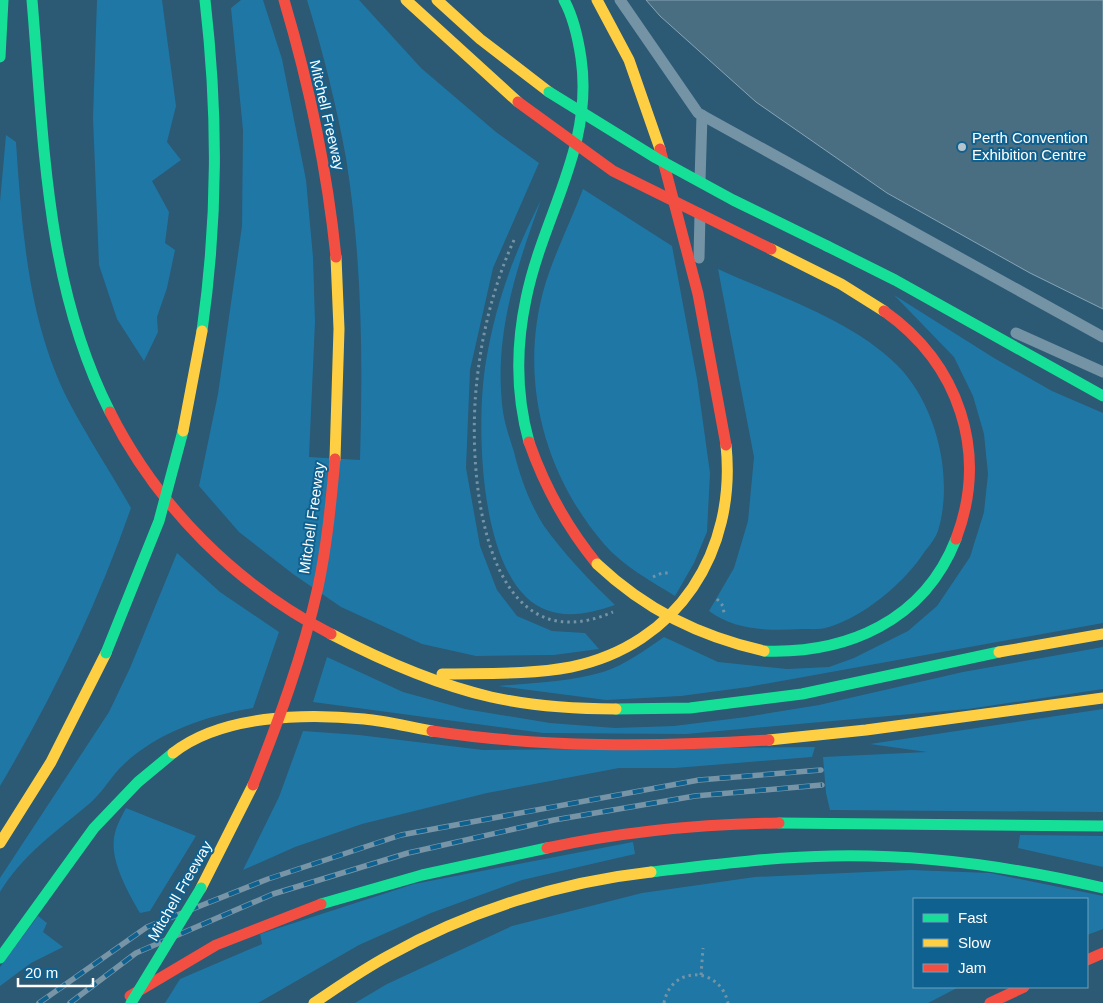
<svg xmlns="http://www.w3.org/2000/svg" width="1103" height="1003" viewBox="0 0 1103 1003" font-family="Arial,sans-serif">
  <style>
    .green { fill: #1f77a6 }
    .building { fill: #496e82; stroke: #88a4b4 }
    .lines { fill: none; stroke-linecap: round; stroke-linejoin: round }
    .path { stroke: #7494a6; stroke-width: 3; stroke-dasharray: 2.5 4; stroke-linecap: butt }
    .lane { stroke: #7494a6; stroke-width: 11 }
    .fast { stroke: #16e098; stroke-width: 11 }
    .slow { stroke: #ffcf43; stroke-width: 11 }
    .jam { stroke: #f24e42; stroke-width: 11 }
    .rail-casing { stroke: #7795a6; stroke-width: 5.5 }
    .rail { stroke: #0f6190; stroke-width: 4; stroke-dasharray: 11; stroke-linecap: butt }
    .fast-bridge { stroke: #16e098; stroke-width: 11 }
    .slow-bridge { stroke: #ffcf43; stroke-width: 11 }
    .jam-bridge { stroke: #f24e42; stroke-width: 11 }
    .poi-dot { fill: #b5c5ce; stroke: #0f6190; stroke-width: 2 }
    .labels { text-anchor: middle; stroke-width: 4; stroke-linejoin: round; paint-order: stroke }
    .street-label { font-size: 15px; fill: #fff; stroke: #0f6190 }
    .poi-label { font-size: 15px; fill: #fff; stroke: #0f6190; text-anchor: start }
  </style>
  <rect width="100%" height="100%" fill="#2c5973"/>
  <g class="green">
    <path d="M97,0H162L176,106L167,142L181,160L152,181L169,212L165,243L175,250L167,288L157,317L158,332L144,361L117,319L99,265L93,118Z"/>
    <path d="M241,0H263L282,59L306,180L313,257L315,322L309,457L360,460C363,359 362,258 346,158C336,104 323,52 307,0H359L421,68L496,132L539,163L493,268L470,370L466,468L480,546L497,590L517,616L552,631L585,633L599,649L554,655L476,656L422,644L341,607L293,574L239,532L199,486L218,394L242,226L243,130L231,8Z"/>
    <path d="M6,135L16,142C22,230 28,322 69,402C88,438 111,473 131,508C97,605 53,697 0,786V202Z"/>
    <path d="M583,189L672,246L697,379L710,473L707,532L694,563L675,596C651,581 623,566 604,544C543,473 518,376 545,285C555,252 571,221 583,189Z"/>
    <path d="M541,200C516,269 493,337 503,412C505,425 510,439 514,452C520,477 530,504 544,526C565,555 589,580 615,605C586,615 552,622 526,597C479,552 476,422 486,361C496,302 514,253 541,200Z"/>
    <path d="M718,269C777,296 852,320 897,365C937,405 954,478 938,531C935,540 926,549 921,557C900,586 864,616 829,627C821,630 811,629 803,629C770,631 736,631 709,611L734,568L748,521L754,457Z"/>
    <path d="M894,295L994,358L1052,391L1103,413V623L748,687L681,696L606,700L498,686C533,683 569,682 603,672C625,665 645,650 664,637L718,662L787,669L829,667L854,658L908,631L937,606L970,557L984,512L988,474L984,434L973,396L954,357Z"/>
    <path d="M177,553L220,592L279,632L253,708C205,716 154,733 119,769C109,780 101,794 89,804C57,831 22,855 0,892V878L109,712L130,668Z"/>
    <path d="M1103,647V689L968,709L686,734L543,733L313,702L327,657L403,692L465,709L550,723L615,728L674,726L746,717L819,705L963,672Z"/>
    <path d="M1103,709V812L830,810L826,793L823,757L927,752L870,744Z"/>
    <path d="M303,731L359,735L483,750L815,747L812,757L675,768H619L487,793L362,824L295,847L243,870L279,797Z"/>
    <path d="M126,808L196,836L150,911L140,913C128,892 108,858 115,833C117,824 122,816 126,808Z"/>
    <path d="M1020,835L1103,836V867L1018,848Z"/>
    <path d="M633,842L635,854L522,880L431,913L359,945L258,1003H165L180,979L262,944L260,934L414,884Z"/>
    <path d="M911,870L990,873L1103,896V929L1087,935V899H914V987H959L928,1003H355L387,984L512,926L642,893L755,877Z"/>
    <path d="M38,916L47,923L43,932L63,947L31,963L0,986V967Z"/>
  </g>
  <path class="building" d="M646,0H1103V309L1030,273L887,193L756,102L660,16Z"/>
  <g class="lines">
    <g class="path">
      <path d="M514,240C494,284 482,333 477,380C467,463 479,670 613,612"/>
      <path d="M653,577L662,573H671"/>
      <path d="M717,599L723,606L724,613"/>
      <path d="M701,975L703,948"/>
      <path d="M664,1003C671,965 720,966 728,1003"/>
    </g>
    <g class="lane">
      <path d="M620,0L698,113L1103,337"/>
      <path d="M700,181L702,115"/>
      <path d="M699,258L700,214"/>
      <path d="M1016,333L1103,372"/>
    </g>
    <g class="fast">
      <path d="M32,0C44,140 45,284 110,412"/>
      <path d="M0,57L3,0"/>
      <path d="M827,246L895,280L1103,396"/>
      <path d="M202,331C218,218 218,113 205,0"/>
      <path d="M529,442C516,395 516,346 526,299C543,215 594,147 581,58C578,38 574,18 564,0"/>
      <path d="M764,651C847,654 924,621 956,539"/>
      <path d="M616,709L690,708L802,694L999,652"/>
      <path d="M779,823L1103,826"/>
      <path d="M651,872C711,865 771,857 832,856C924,854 1014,867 1103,888"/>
      <path d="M321,904L422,875L547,848"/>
      <path d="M0,958L94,828L138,782L173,753"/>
    </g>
    <g class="slow">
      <path d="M406,0L518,102"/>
      <path d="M437,0L480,39L549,92"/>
      <path d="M597,0L629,60L660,149"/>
      <path d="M771,249L841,284L884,311"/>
      <path d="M335,459L339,329L336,257"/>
      <path d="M331,634C381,660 435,684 491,697C531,706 575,709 616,709"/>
      <path d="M999,652L1103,634"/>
      <path d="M442,674C485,673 528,675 571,667C678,645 737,551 726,445"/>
      <path d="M769,740L866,730L1103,698"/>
      <path d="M173,753C221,715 305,713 364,719C387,721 409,727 432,731"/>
      <path d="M0,843L51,762L106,653"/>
      <path d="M201,888L253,785"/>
      <path d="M314,1003C338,987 362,970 388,956C468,911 560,882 651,872"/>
    </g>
    <g class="jam">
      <path d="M284,0C309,84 327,169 336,257"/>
      <path d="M660,149L698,294L726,445"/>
      <path d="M884,311C959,364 989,452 956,539"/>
      <path d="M110,412C158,507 236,585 331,634"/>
      <path d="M529,442C545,488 566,526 597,564"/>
      <path d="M432,731C543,748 657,747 769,740"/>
      <path d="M547,848C621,832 704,824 779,823"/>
      <path d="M1087,960L1103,953"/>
      <path d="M130,996L216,945L321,904"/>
      <path d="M990,1003L1024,987"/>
    </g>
    <g class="rail-casing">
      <g id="rail">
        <path d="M39,1003L147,927L268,879L401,835L699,780L821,770"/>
        <path d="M70,1003L136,953L273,894L408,853L554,820L695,796L822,785"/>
      </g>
    </g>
    <use href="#rail" class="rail"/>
    <g class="fast-bridge">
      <path d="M549,92L656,158L733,200L827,246"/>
      <path d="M106,653L159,521L183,431"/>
      <path d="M131,1003L201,888"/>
    </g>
    <g class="slow-bridge">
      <path d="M183,431L202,331"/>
      <path d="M597,564C646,610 699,636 764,651"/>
    </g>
    <g class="jam-bridge">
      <path d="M518,102L613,171L771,249"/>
      <path d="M253,785C279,720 303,655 318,587C327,545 331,502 335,459"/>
    </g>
  </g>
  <circle class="poi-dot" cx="962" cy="147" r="5"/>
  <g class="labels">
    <g class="street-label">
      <text transform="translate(327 115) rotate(77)" y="5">Mitchell Freeway</text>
      <text transform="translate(312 518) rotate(-82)" y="5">Mitchell Freeway</text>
      <text transform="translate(180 891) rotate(-60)" y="5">Mitchell Freeway</text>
    </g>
    <g class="poi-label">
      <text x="972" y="143">Perth Convention<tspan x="972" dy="17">Exhibition Centre</tspan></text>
    </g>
  </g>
  <rect x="913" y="898" width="175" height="90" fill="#0f6190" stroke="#6fa0bc"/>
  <rect x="923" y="914" width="25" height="8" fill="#16e098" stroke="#6fa0bc"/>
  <text x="958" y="923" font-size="15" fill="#ffffff">Fast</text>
  <rect x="923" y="939" width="25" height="8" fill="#ffcf43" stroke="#6fa0bc"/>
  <text x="958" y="948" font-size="15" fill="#ffffff">Slow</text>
  <rect x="923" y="964" width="25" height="8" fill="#f24e42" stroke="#6fa0bc"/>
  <text x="958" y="973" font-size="15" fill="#ffffff">Jam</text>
  <path d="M18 978v8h75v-8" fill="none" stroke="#ffffff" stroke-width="2.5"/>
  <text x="25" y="978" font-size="15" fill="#ffffff" stroke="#0f6190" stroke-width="4" paint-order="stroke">20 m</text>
</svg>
